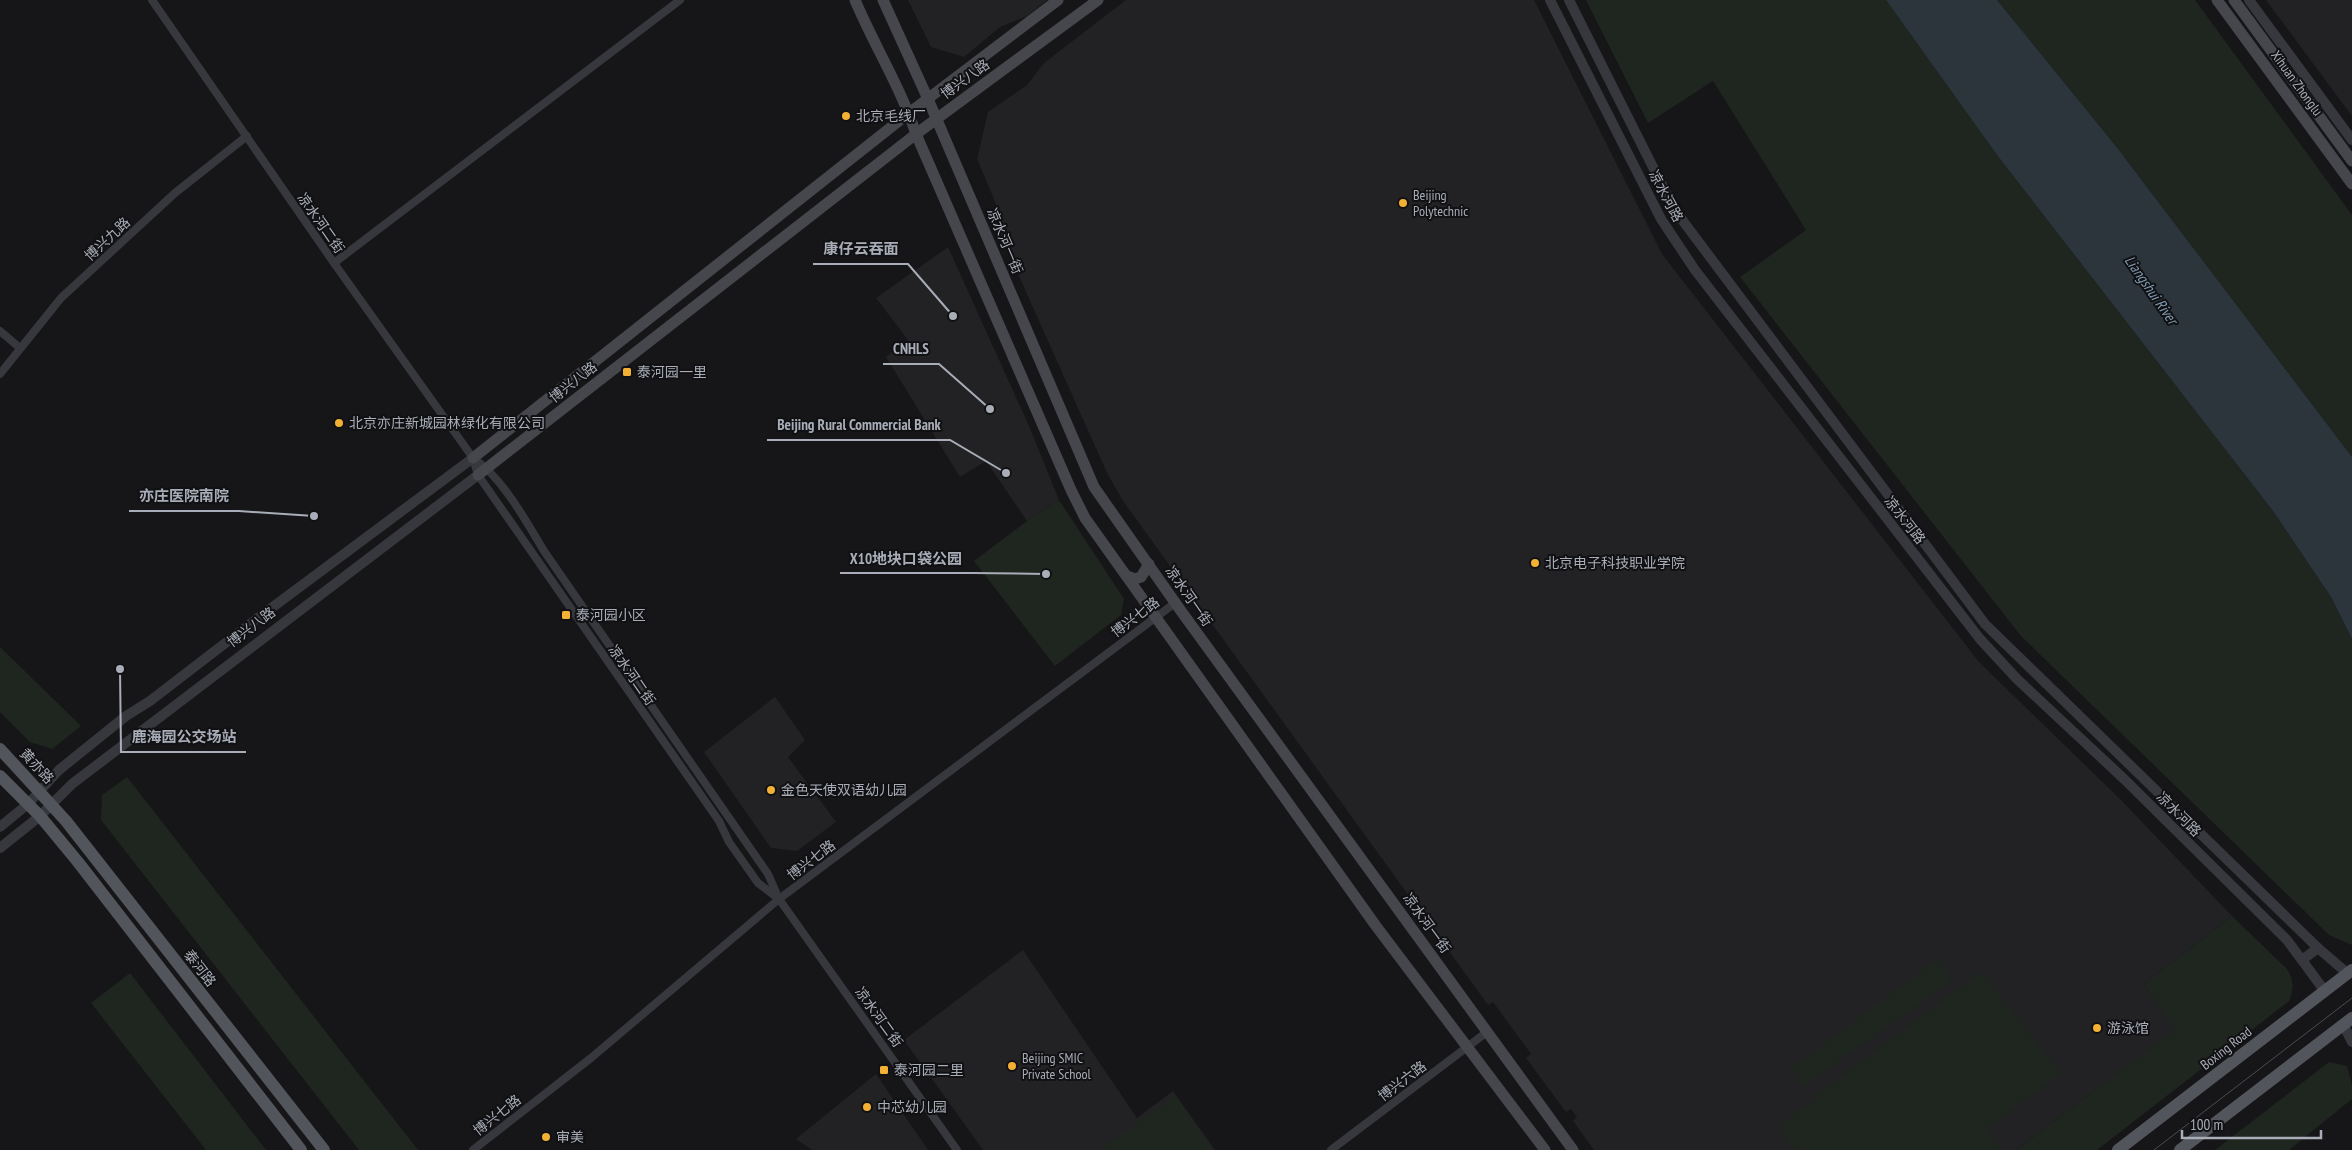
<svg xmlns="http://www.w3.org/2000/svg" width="2352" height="1150" viewBox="0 0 2352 1150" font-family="'PT Sans Narrow','Noto Sans SC',sans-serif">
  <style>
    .built { fill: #222225 }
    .green { fill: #1e261f }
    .water { fill: #2c353c }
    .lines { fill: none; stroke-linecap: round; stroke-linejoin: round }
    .minor { stroke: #37383d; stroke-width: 8 }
    .tertiary { stroke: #37383d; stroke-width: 10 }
    .secondary { stroke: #45474d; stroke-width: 11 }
    .primary { stroke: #53555c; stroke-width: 12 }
    .tram { stroke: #4a4c52; stroke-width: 1 }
    .poi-dot { fill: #f2b134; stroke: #111113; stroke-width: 2 }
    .labels { text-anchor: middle; stroke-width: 4; stroke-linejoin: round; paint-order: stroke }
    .street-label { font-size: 14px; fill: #a8adb8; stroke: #111113 }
    .poi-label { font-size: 14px; fill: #a8adb8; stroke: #111113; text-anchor: start }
    .water-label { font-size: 15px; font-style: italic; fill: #7f9bb3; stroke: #111113 }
    .leader { fill: none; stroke: #a8adb8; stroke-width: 2 }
    .callout-dot { fill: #a8adb8; stroke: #111113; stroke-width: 2 }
    .callout-label { font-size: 15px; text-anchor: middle; font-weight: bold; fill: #a8adb8; stroke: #111113; stroke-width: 4; stroke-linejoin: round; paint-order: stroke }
  </style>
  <rect width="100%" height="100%" fill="#161618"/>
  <g class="built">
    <path d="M908,0H1047L1027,16L1000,27L964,57L931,47Z"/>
    <path d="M1126,0H1534L1662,254L1979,662L2121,800L2232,916L2144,984L2176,1030L2016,1150H1594L1573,1121L1577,1117L1571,1109L1566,1112L1526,1058L1531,1054L1493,1002L1488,1005L1123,501L1108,475L1001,236L996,204L977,159L988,112L1027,85L1044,63Z"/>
    <path d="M2266,0H2352V116Z"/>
    <path d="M948,247L1029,426L1059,500L1027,521L986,461L960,477L886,357L908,340L876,298Z"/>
    <path d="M775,697L805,740L788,757L836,822L797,851L771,848L704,752Z"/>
    <path d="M1023,950L1137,1118L1173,1091L1215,1150H983L904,1040Z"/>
    <path d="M876,1074L928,1150H812L796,1139Z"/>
  </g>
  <g class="green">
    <path d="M1586,0H1886L1997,155L2273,511L2331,597L2352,639V945L2329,935L2021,636L1740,277L1806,230L1713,81L1648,123Z"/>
    <path d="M1997,0H2195L2352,215V457L2115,145Z"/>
    <path d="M1059,500L1124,599L1121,615L1055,666L974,561L1027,521Z"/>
    <path d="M0,647L81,726L52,749L30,742L0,712Z"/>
    <path d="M127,777L418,1150H359L101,820L102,795Z"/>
    <path d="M2232,916L2287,969C2294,981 2294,988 2289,1001L2097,1150H2016L2175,1030L2144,984Z"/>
    <path d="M1939,957L1952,980L1805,1086L1791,1069Z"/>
    <path d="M1981,972L2061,1073L1986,1129L2003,1150H1795L1778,1126L1816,1098L1815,1096Z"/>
    <path d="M130,973L266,1150H206L91,1003Z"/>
    <path d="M2329,1062L2347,1066L2352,1085V1099L2289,1150H2215Z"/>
    <path d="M1176,1096L1212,1150H1099Z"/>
  </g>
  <path class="water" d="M1886,0H1997L2115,145L2352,457V639L2331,597L2273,511L1997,155Z"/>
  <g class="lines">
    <g class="minor">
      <path d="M152,0L334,263L473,458L478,475L719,821L729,842L758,883L779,899"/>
      <path d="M334,263L680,0"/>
      <path d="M0,331L20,348"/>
      <path d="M0,374L61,298L175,193L247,136"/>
      <path d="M473,458C502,477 526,521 544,551L768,874L779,899L957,1150"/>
      <path d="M473,1150L591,1058L779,899L1175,603"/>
      <path d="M1331,1150L1487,1032"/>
    </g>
    <g class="tertiary">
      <path d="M1550,0L1661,219L1695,270L1980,639L2017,679L2123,778L2287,940L2324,990"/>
      <path d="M1569,0L1674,209L1985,624L2318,948L2347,973"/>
      <path d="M2249,0L2352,140"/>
      <path d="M0,827L28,804L59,770L126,716L150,701L258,618L473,458"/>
      <path d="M0,848L40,816L72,784L478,475"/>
      <path d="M2302,960L2318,948"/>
      <path d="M2343,1024L2352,1042"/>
    </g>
    <g class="secondary">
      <path d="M855,0C874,45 901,88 916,134L1071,490L1085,518L1376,926L1545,1150"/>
      <path d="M883,0L928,99L1094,487L1181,611L1573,1150"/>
      <path d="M2217,0L2352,184"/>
      <path d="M2234,0L2352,161"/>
      <path d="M473,458L909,113L1058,0"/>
      <path d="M478,475L916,134L1098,0"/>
      <path d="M1127,576L1135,579L1141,577L1149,564"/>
    </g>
    <g class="primary">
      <path d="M0,749L66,821L324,1150"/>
      <path d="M0,776L40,816L78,862L301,1150"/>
      <path d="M2118,1150L2352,970"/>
      <path d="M2180,1150L2352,1018"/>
    </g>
    <path class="tram" d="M2154,1150L2352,998"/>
  </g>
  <g class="poi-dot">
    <circle cx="846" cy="116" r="5"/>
    <circle cx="1403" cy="203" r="5"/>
    <rect x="622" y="367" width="10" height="10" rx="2.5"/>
    <circle cx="339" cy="423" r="5"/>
    <circle cx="1535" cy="563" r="5"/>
    <rect x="561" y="610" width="10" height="10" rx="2.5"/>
    <circle cx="771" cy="790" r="5"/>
    <circle cx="2097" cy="1028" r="5"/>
    <circle cx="1012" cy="1066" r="5"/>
    <rect x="879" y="1065" width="10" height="10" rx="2.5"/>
    <circle cx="867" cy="1107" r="5"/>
    <circle cx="546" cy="1137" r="5"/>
  </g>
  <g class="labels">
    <g class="street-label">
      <text transform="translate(965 79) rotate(-36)" y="5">博兴八路</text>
      <text transform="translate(2297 83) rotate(54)" y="5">Xihuan Zhonglu</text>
      <text transform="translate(1666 196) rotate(62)" y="5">凉水河路</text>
      <text transform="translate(321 223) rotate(55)" y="5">凉水河二街</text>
      <text transform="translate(107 239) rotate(-43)" y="5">博兴九路</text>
      <text transform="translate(1005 241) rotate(67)" y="5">凉水河一街</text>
      <text transform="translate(573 382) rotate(-38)" y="5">博兴八路</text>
      <text transform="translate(1905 520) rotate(52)" y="5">凉水河路</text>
      <text transform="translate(1189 596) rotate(55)" y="5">凉水河一街</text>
      <text transform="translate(1135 617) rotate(-37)" y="5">博兴七路</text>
      <text transform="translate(251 627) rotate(-37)" y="5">博兴八路</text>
      <text transform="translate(632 675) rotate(55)" y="5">凉水河二街</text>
      <text transform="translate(37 766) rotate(47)" y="5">黄亦路</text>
      <text transform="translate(2179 814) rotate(45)" y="5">凉水河路</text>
      <text transform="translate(811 860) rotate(-37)" y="5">博兴七路</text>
      <text transform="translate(1427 923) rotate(54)" y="5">凉水河一街</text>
      <text transform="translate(200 968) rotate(52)" y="5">泰河路</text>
      <text transform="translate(879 1017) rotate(54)" y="5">凉水河二街</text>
      <text transform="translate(2226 1048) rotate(-38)" y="5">Boxing Road</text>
      <text transform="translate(1402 1081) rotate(-37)" y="5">博兴六路</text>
      <text transform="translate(497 1115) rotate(-38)" y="5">博兴七路</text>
    </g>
    <g class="poi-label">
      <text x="856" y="121">北京毛线厂</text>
      <text x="1413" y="200">Beijing<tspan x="1413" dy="16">Polytechnic</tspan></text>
      <text x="637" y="377">泰河园一里</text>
      <text x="349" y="428">北京亦庄新城园林绿化有限公司</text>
      <text x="1545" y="568">北京电子科技职业学院</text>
      <text x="576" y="620">泰河园小区</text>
      <text x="781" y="795">金色天使双语幼儿园</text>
      <text x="2107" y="1033">游泳馆</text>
      <text x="1022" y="1063">Beijing SMIC<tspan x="1022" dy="16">Private School</tspan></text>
      <text x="894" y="1075">泰河园二里</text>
      <text x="877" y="1112">中芯幼儿园</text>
      <text x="556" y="1142">审美</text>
    </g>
    <g class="water-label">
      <text transform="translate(2151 290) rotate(55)" y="5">Liangshui River</text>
    </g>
  </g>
  <path class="leader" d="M953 316L908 264H813M990 409L939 364H883M1006 473L950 440H767M314 516L239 511H129M1046 574L972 573H840M120 669L121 752H246"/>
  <g class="callout-dot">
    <circle cx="953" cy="316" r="5"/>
    <circle cx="990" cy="409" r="5"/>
    <circle cx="1006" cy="473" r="5"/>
    <circle cx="314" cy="516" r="5"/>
    <circle cx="1046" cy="574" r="5"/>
    <circle cx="120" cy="669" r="5"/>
  </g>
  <g class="callout-label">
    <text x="861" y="254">康仔云吞面</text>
    <text x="911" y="354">CNHLS</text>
    <text x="859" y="430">Beijing Rural Commercial Bank</text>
    <text x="184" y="501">亦庄医院南院</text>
    <text x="906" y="564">X10地块口袋公园</text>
    <text x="184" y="742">鹿海园公交场站</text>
  </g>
  <path d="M2182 1130v8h139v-8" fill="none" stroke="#a8adb8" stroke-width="2.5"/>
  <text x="2190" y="1130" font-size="15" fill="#a8adb8" stroke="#111113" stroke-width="4" paint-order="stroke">100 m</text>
</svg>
